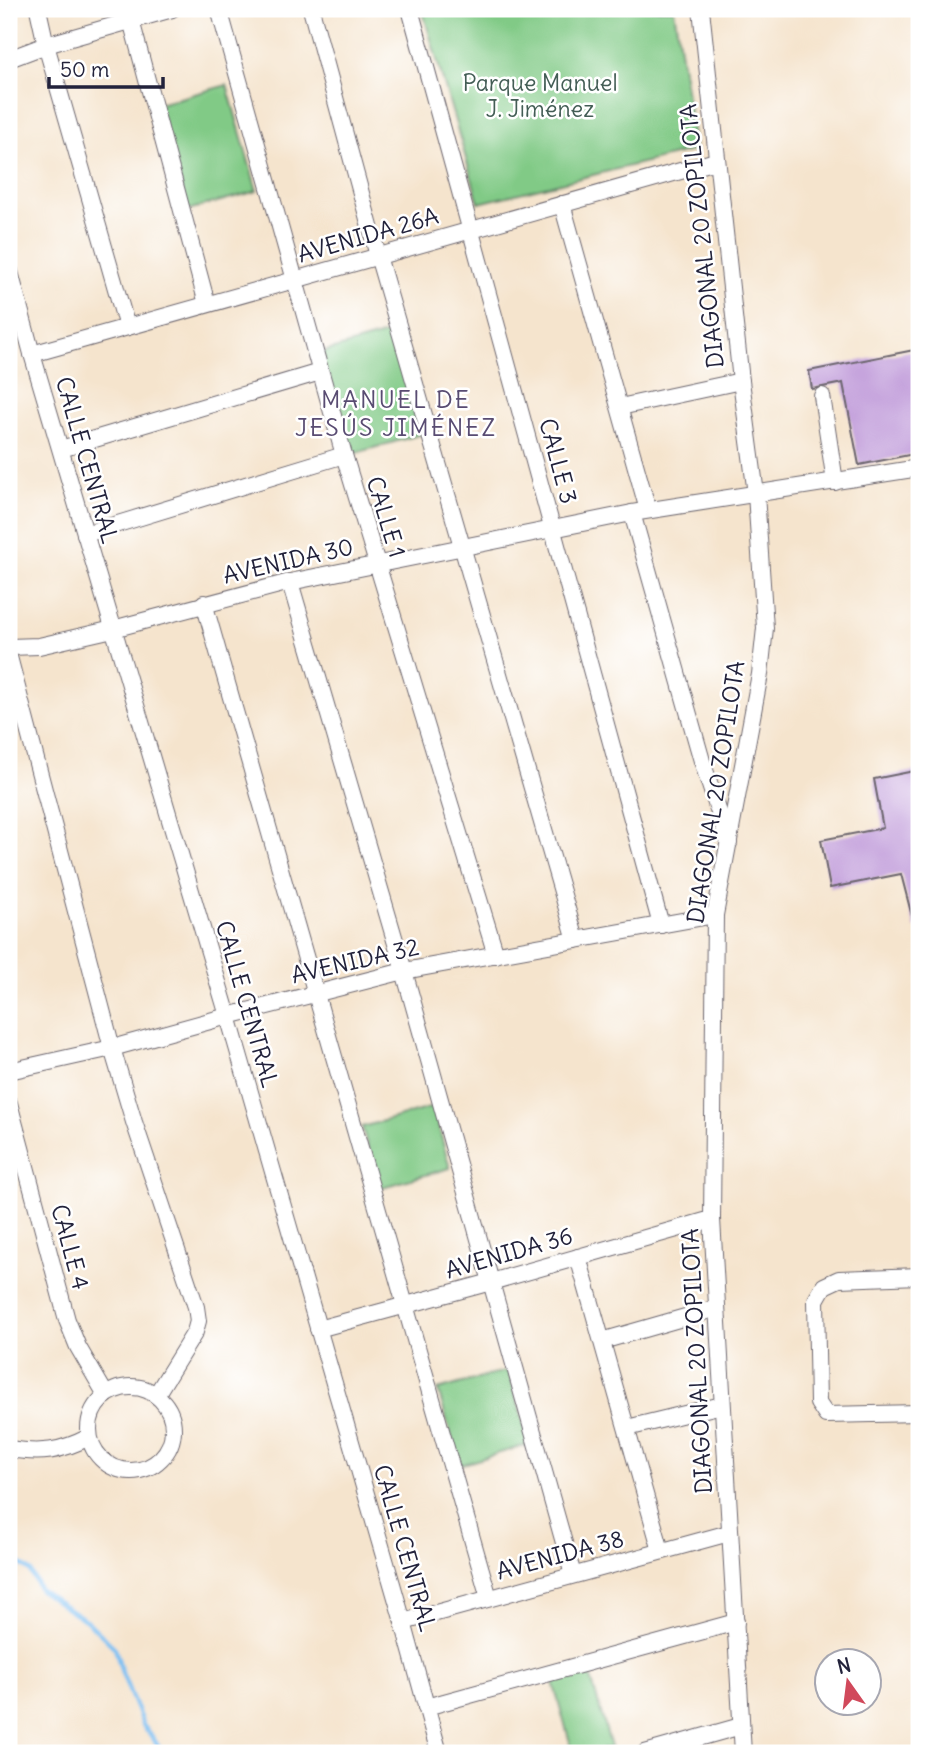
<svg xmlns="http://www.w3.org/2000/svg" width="928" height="1762" viewBox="0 0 928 1762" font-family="Delius,sans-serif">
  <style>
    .green { fill: #81ca86; stroke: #527660; stroke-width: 2 }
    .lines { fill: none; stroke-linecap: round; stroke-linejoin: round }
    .stream { stroke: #7cbff2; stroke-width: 4.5 }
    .building { fill: #bf9ad9 }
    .minor-casing { stroke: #6c666e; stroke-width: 18 }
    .minor { stroke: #fff; stroke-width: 16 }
    .labels { text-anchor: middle; stroke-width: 5; stroke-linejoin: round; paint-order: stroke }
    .park-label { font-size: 23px; fill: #435d55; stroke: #fff }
    .street-label { font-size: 23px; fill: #22223b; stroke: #fff }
    .neighbourhood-label { font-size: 24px; letter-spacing: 2px; fill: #594c72; stroke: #fff }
  </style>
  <rect width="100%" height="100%" fill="#fff"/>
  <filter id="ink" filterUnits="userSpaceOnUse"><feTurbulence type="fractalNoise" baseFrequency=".0143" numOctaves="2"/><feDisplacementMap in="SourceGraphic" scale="14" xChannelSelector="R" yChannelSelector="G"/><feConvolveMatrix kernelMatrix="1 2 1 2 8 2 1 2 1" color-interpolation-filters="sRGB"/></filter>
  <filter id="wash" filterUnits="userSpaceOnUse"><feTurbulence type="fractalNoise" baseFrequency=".00686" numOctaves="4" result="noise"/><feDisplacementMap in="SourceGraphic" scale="28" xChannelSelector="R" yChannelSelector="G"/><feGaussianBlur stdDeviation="1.57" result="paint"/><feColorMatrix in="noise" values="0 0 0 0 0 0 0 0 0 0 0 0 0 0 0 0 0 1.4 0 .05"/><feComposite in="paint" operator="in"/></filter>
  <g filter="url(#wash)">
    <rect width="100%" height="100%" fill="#f5e4cd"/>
    <g class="green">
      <path d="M422,9H674L695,150L479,203Z"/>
      <path d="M227,85L257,191L188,210L158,104Z"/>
      <path d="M393,332L422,434L349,455L320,353Z"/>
      <path d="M433,1107L450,1168L379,1188L362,1127Z"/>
      <path d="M508,1370L530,1444L460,1465L438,1390Z"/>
      <path d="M589,1671L611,1747L590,1753H573L553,1682Z"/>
    </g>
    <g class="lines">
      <path class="stream" d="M9,1555L30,1571L40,1590L87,1621L115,1648L122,1673L143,1725L164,1753"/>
    </g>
    <g id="blocks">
      <g class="building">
        <path d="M919,349V453L859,465L843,383L812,389L809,371Z"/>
        <path d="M919,770V927L915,928L901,874L830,888L821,840L883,828L874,779Z"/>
      </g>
    </g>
  </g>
  <g filter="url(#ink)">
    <use href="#blocks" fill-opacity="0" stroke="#6c666e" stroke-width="2"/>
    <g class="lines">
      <g class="minor-casing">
        <g id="minor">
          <path d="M38,9L46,45L127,327"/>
          <path d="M128,9L207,304"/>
          <path d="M219,9L344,455L496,955"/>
          <path d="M311,9L378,256L576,940"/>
          <path d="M410,9L661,925"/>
          <path d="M701,9L741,381L756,494L765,628L760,674L715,915L712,1219L743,1753"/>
          <path d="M9,59L46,45L172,9"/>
          <path d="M562,204L648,510"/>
          <path d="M9,268L32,354L228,1016L403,1622L439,1753"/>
          <path d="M32,354L716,161"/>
          <path d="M822,396L835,482"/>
          <path d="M620,407L741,381"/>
          <path d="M61,449L320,372"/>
          <path d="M632,513L702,761L729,843"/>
          <path d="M85,534L344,455"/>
          <path d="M290,582L404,971L573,1575"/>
          <path d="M204,603L489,1598"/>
          <path d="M9,647L39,646L113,629L290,582L632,513L919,468"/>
          <path d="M9,657L112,1048L134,1122L196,1307L198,1321L195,1332L156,1395"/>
          <path d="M9,1071L112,1048L228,1016L404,971L715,915"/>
          <path d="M9,1103L67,1320L78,1347L106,1395"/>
          <path d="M578,1257L661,1551"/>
          <path d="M919,1276L839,1279L824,1286L816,1300L818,1403L826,1415L919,1413"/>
          <path d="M318,1329L491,1282L712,1219"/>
          <path d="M602,1341L717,1308"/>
          <circle cx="131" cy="1429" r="42"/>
          <path d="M627,1428L722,1405"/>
          <path d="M9,1449C41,1454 60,1452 89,1437"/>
          <path d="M403,1622L729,1533"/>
          <path d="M426,1707L736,1622"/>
          <path d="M645,1753L741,1726"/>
        </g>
      </g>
      <use href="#minor" class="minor"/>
    </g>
  </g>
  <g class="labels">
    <g class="park-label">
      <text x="540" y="91">Parque Manuel<tspan x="540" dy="26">J. Jiménez</tspan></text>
    </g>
    <g class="street-label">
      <text transform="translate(368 235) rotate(-16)" y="8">AVENIDA 26A</text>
      <text transform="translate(702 236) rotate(-96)" y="8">DIAGONAL 20 ZOPILOTA</text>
      <text transform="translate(87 460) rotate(74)" y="8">CALLE CENTRAL</text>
      <text transform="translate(558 461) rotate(75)" y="8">CALLE 3</text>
      <text transform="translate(386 517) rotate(73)" y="8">CALLE 1</text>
      <text transform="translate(288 561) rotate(-13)" y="8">AVENIDA 30</text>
      <text transform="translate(716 792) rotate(-81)" y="8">DIAGONAL 20 ZOPILOTA</text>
      <text transform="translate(355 961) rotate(-13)" y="8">AVENIDA 32</text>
      <text transform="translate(247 1004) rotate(74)" y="8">CALLE CENTRAL</text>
      <text transform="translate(70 1247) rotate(75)" y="8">CALLE 4</text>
      <text transform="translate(509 1253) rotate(-16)" y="8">AVENIDA 36</text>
      <text transform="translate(697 1361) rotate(-93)" y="8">DIAGONAL 20 ZOPILOTA</text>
      <text transform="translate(405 1548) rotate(74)" y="8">CALLE CENTRAL</text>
      <text transform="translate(560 1555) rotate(-15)" y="8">AVENIDA 38</text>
    </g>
    <g class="neighbourhood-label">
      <text x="396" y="408">MANUEL DE<tspan x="396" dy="28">JESÚS JIMÉNEZ</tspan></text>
    </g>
  </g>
  <rect width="928" height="1762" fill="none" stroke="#fff" stroke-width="35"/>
  <g transform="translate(848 1682) rotate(346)"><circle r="33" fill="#ffffff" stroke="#a7a7b1" stroke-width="2"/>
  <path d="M0-5L12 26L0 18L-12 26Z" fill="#d1495b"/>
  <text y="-10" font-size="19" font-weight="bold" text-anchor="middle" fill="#22223b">N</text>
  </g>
  <path d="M49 77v10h114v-10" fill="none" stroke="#22223b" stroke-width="3.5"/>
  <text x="60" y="77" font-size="21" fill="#22223b" stroke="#ffffff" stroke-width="5" paint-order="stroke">50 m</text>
</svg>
